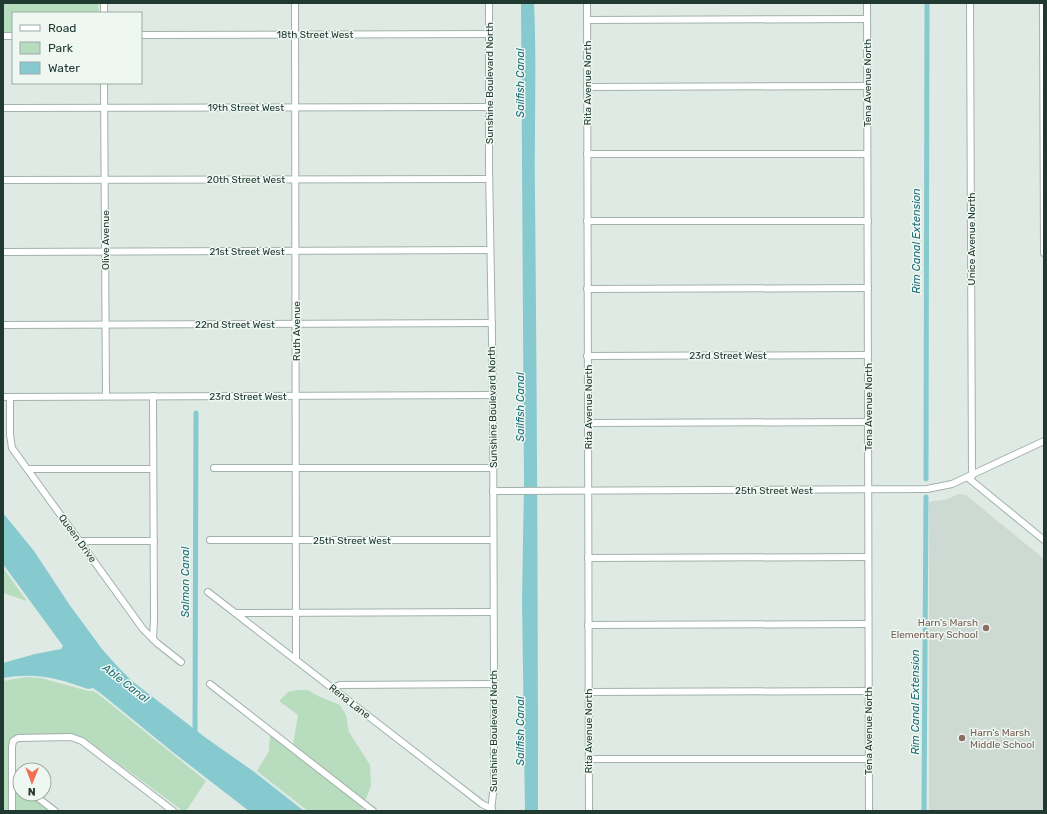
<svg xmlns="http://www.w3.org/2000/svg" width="1047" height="814" viewBox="0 0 1047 814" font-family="Rubik,sans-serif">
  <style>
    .built { fill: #cddad3 }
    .green { fill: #b7dcbe }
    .water { fill: #86cad0 }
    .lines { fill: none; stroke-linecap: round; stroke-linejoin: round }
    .canal { stroke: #86cad0; stroke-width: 5 }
    .minor-casing { stroke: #a2b2ab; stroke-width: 8 }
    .minor { stroke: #fff; stroke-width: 6 }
    .education-dot { fill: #8d6e63; stroke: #eff7f2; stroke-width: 1.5 }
    .labels { text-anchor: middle; stroke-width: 3; stroke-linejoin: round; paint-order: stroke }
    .street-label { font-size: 10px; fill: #203a31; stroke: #eff7f2 }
    .education-label { font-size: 10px; fill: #785e54; stroke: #eff7f2; text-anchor: end }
    .water-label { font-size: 11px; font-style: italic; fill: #1b6d75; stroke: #eff7f2 }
  </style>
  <rect width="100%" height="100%" fill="#dfeae4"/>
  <path class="built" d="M958,494L966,495L1044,559V811H929V502L948,499Z"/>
  <g class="green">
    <path d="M3,3H51L53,4L55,3H98L99,13H13V34L3,33Z"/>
    <path d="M3,568L27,601L3,593Z"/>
    <path d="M26,677L41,678L88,691H93L98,694L206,781L186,811H183L84,738L13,737L14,783L20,788V794H28L50,811H3V681Z"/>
    <path d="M298,690H308L318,696L340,705L346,715L349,732L370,765L371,786L361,811H308L257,771L269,751L270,731L293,745L298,715L279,701L288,692Z"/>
  </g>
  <g class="water">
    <path d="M521,3H534C537,67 534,130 535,194C537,400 538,605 538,811H525L522,600L524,483Z"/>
    <path d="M3,513L34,551L69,604L102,649L120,669L132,681L206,738L253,771L304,811H249L174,753L99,692L93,688L88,689C58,678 35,672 3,678V663L35,654L61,649L63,646L3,564Z"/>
  </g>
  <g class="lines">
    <g class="canal">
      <path d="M926,479L927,3"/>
      <path d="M195,735L196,413"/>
      <path d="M924,811L926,497"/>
    </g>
    <g class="minor-casing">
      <g id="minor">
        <path d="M104,3V13"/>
        <path d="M295,3L296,660"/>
        <path d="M489,3V167L493,395L494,684V784L491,811"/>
        <path d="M587,3L589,811"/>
        <path d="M867,3L869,811"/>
        <path d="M970,3L972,476"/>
        <path d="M1043,3L1044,253"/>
        <path d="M587,20L867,19"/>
        <path d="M141,35L489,34"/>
        <path d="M3,36H13"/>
        <path d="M104,83L106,396"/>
        <path d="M587,87L867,86"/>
        <path d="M3,108L489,107"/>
        <path d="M587,154H867"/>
        <path d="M3,180L489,179"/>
        <path d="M587,221H868"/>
        <path d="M3,252L490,250"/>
        <path d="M587,289L868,288"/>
        <path d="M3,325L492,323"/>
        <path d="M587,356L868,355"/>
        <path d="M3,397L493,395"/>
        <path d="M10,397V435L12,448L143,629L157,643L181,662"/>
        <path d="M588,423L868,422"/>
        <path d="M214,468H493"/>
        <path d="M28,469H153"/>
        <path d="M967,477L1044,540"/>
        <path d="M493,491L927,489L952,484L1044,441"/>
        <path d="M210,540H493"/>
        <path d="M80,541H154"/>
        <path d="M588,558L868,557"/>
        <path d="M208,592L482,804L492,809"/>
        <path d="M236,613L493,612"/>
        <path d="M588,625L868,624"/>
        <path d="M153,639L154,619L153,396"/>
        <path d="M210,684L373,811"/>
        <path d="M333,688L340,685L494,684"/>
        <path d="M588,692L868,691"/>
        <path d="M589,759H869"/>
        <path d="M12,776L20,783"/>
        <path d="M33,794L55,811"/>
        <path d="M12,811V747L13,741L18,738L71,737L82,741L173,811"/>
      </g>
    </g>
    <use href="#minor" class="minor"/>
  </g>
  <g class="education-dot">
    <circle cx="986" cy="628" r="4"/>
    <circle cx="962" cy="738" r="4"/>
  </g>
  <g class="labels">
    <g class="street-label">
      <text x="315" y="38">18th Street West</text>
      <text transform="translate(489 83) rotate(-90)" y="4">Sunshine Boulevard North</text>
      <text transform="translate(587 83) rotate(-90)" y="4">Rita Avenue North</text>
      <text transform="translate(867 83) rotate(-90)" y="4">Tena Avenue North</text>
      <text x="246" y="111">19th Street West</text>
      <text x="246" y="183">20th Street West</text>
      <text transform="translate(971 239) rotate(-90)" y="4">Unice Avenue North</text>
      <text transform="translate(105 240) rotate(-90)" y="4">Olive Avenue</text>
      <text x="247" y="255">21st Street West</text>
      <text x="235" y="328">22nd Street West</text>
      <text transform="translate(296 331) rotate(-90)" y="4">Ruth Avenue</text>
      <text x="728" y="359">23rd Street West</text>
      <text x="248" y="400">23rd Street West</text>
      <text transform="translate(492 407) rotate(-91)" y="4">Sunshine Boulevard North</text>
      <text transform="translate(588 407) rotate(-90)" y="4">Rita Avenue North</text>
      <text transform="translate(868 407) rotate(-90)" y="4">Tena Avenue North</text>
      <text x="774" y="494">25th Street West</text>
      <text transform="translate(78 538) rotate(54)" y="4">Queen Drive</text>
      <text x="352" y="544">25th Street West</text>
      <text transform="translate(350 701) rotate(38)" y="4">Rena Lane</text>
      <text transform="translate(493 731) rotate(-90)" y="4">Sunshine Boulevard North</text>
      <text transform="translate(588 731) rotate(-90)" y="4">Rita Avenue North</text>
      <text transform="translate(868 731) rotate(-90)" y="4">Tena Avenue North</text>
    </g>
    <g class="education-label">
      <text x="978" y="626">Harn's Marsh<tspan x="978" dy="12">Elementary School</tspan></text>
      <text x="970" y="736" text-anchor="start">Harn's Marsh<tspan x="970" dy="12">Middle School</tspan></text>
    </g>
    <g class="water-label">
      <text transform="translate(520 83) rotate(-90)" y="4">Sailfish Canal</text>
      <text transform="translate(916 241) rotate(-90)" y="4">Rim Canal Extension</text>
      <text transform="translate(520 407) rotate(-90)" y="4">Sailfish Canal</text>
      <text transform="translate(185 582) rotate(-90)" y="4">Salmon Canal</text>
      <text transform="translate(126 683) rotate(38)" y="4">Able Canal</text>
      <text transform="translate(915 702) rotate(-90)" y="4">Rim Canal Extension</text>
      <text transform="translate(520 731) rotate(-90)" y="4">Sailfish Canal</text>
    </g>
  </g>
  <rect width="1047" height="814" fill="none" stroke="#203a31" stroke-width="8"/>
  <rect x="12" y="12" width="130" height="72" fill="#eff7f2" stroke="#9caba5"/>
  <rect x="20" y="25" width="20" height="6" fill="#ffffff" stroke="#9caba5"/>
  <text x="48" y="32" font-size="12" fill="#203a31">Road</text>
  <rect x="20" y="42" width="20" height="12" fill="#b7dcbe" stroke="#9caba5"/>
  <text x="48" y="52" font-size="12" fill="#203a31">Park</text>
  <rect x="20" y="62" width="20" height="12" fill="#86cad0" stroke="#9caba5"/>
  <text x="48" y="72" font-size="12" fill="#203a31">Water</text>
  <g transform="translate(32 782) rotate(181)"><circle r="19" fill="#eff7f2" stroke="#9caba5"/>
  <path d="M0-3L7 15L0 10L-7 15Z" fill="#f17055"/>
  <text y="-6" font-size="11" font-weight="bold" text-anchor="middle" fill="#203a31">N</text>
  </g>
</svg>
